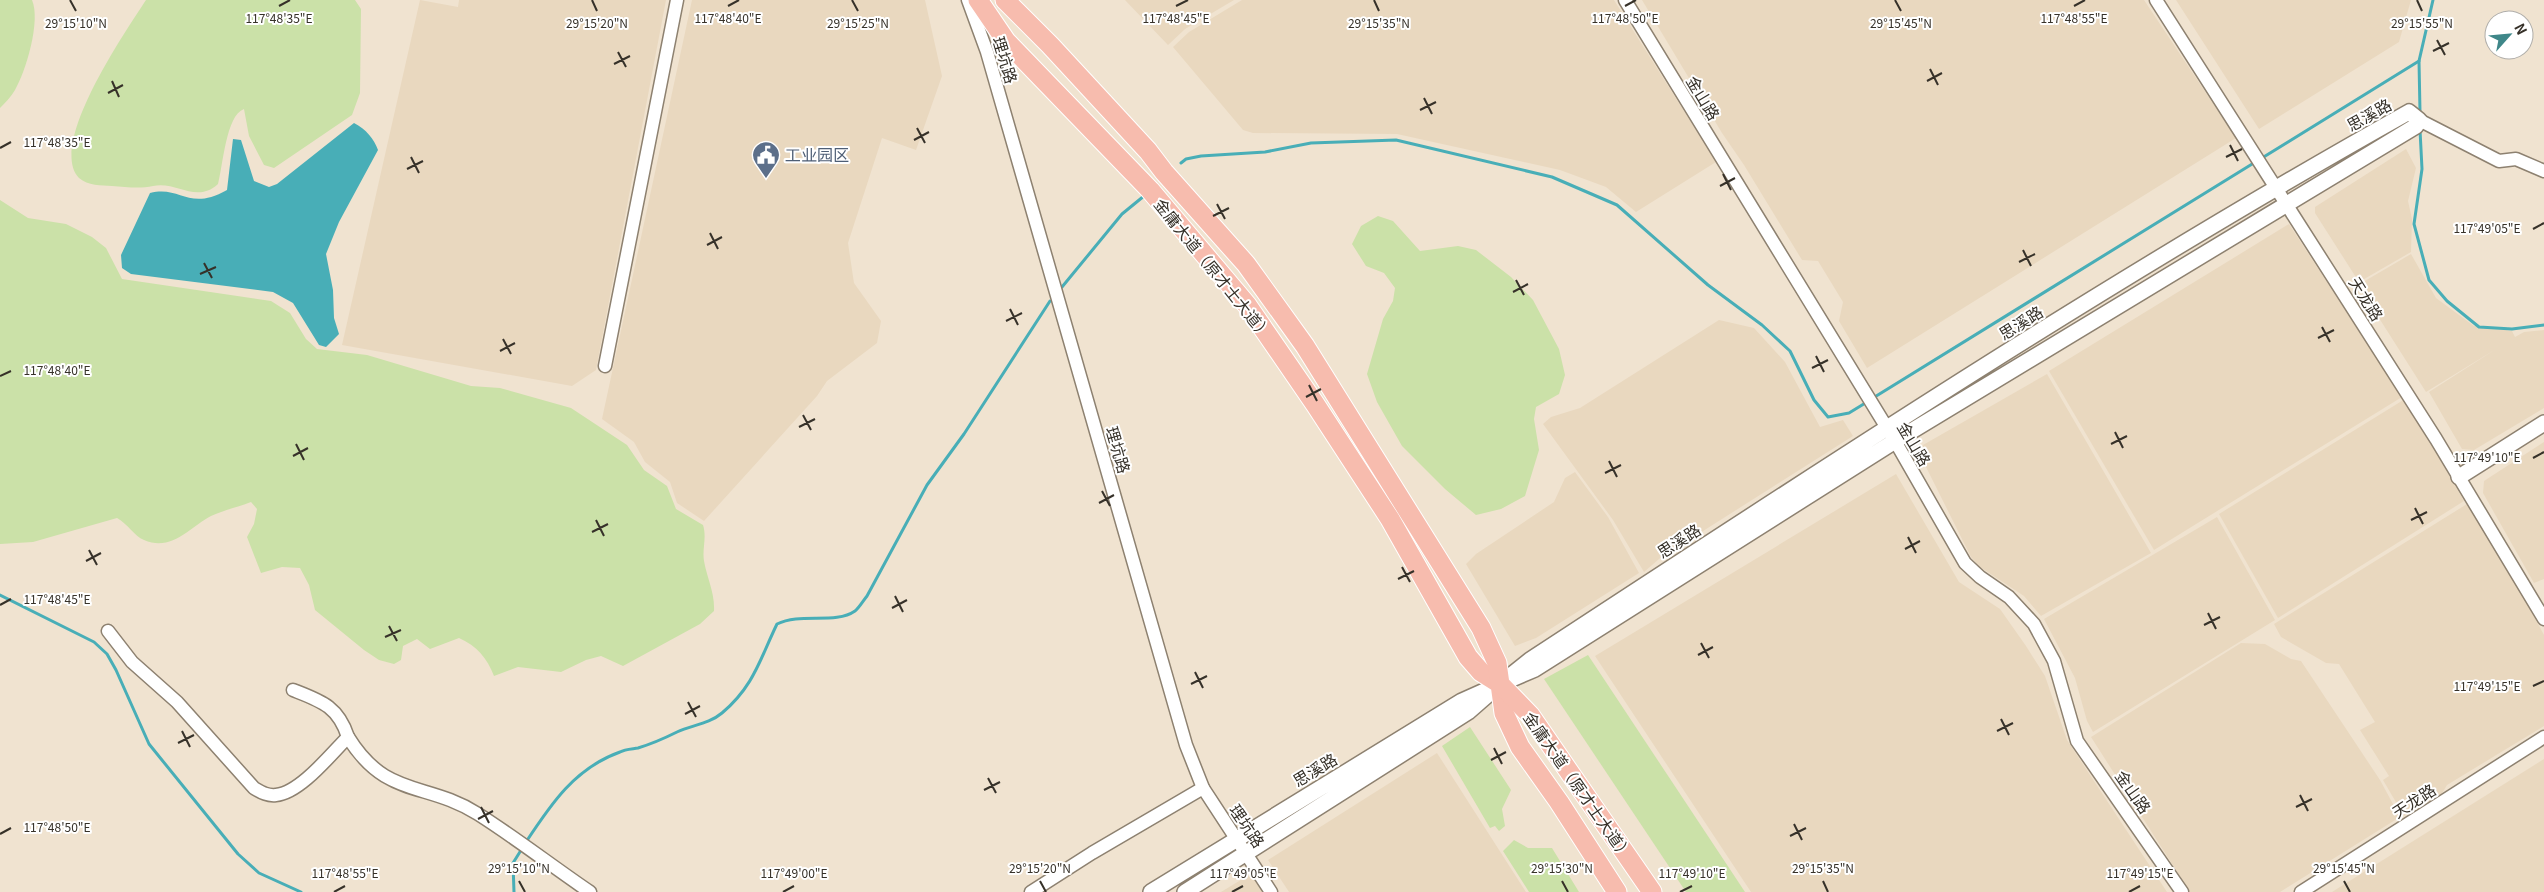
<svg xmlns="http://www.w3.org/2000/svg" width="2544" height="892" viewBox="0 0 2544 892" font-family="Georgia,'Noto Sans SC',serif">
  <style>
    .built { fill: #e9d8bf }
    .green { fill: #cbe1a8 }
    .water { fill: #48aeb7 }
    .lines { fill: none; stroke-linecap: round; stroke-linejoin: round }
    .stream { stroke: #48aeb7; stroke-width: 3 }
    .minor-casing { stroke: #8d8170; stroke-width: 15 }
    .tertiary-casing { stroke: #8d8170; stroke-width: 18 }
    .primary-casing { stroke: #fff; stroke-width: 21 }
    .minor { stroke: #fff; stroke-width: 12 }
    .tertiary { stroke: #fff; stroke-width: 15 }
    .primary { stroke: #f7bcae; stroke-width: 19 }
    .ticks { fill: none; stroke: #363129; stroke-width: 2 }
    .labels { text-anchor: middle; stroke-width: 4; stroke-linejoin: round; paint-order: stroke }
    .street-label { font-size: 16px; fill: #363129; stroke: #fff }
    .service-label { font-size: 16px; fill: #4e5e75; stroke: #fff; text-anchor: start }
    .ticks-label { font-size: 12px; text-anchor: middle; fill: #363129; stroke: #fff; stroke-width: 4; stroke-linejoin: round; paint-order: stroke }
  </style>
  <rect width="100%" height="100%" fill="#f0e3d0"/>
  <g class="built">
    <path d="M420,0L458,7L459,0H666L596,370L572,386L342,345Z"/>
    <path d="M692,0H925L942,76L916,150L882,138L848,243L854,283L881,321L877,343L827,381L817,396L704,521L677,503L670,482L645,462L634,442L602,419Z"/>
    <path d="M1125,0H1234L1185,29L1168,45Z"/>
    <path d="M1242,0H1614L1716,162L1636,212L1606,187L1560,170L1397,134L1253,133L1243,130L1173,47L1189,32Z"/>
    <path d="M1642,0H2144L2236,138L1867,368L1839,321L1843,302L1818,261L1802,260L1744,165L1722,133Z"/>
    <path d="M2176,0H2411L2399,42L2259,129Z"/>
    <path d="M2406,149L2416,168L2408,201L2412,219L2411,252L2359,282L2315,213V207Z"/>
    <path d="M2289,224L2402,397L2154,550L2049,371Z"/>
    <path d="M2411,254L2436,298L2474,326L2512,331L2515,337L2524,332L2544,330V408L2474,450L2462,449L2429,392L2496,349L2426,392L2358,285Z"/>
    <path d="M1719,320L1754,328L1785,362L1820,427L1843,420L1853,436L1692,538L1689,533L1644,572L1613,520L1543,424L1551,417L1580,408Z"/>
    <path d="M2047,374L2151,553L2041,616L2024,596L1980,567L1971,557L1919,453L1923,445Z"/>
    <path d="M2405,399L2464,501L2278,618L2219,514Z"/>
    <path d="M2544,442V579L2534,583L2483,493L2484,481Z"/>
    <path d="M1575,472L1608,517L1639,573L1536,638L1515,646L1466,564L1476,554L1554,502L1565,478Z"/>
    <path d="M1896,474L1959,582L2000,609L2026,646L2045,676L2067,740L2167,892H1751L1595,656Z"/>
    <path d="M2467,504L2519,589L2544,635V726L2447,785L2441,795L2404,816L2383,780L2389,776L2360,730L2375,722L2339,664L2326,663L2281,637L2274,624Z"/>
    <path d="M2217,517L2275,620L2093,732L2087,721L2075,678L2044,619Z"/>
    <path d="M2241,643L2265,644L2291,659L2301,661L2380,780L2400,817L2280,892H2190L2091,737Z"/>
    <path d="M1437,753L1526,892H1289L1268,860Z"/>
    <path d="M2544,759V892H2332Z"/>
    <path d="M1254,872L1266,892H1221Z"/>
  </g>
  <g class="green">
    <path d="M0,0H32C41,21 26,71 15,90C11,97 5,103 0,108Z"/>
    <path d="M146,0H355L361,9L360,93L352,115L274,168L264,165L249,136L244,109C226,115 223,166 218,184C196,204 177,181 153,186C140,189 126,187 112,186C101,185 88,186 79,178C47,145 126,31 146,0Z"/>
    <path d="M0,200L28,218L66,224L92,237L106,248L122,279L271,301L290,313L306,339L317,349L367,355L471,386L500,388L571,408L627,445L644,470L667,486L676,509L703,525C707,537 702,549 704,561C707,578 715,593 714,611L700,624L623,666L601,656L586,660L561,672L518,667L494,676C487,658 477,646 459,638L430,649L417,639L403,646L401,660L394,664L379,660L364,650L315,610L309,585L300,568L282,567L261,573L247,537L254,524L257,509L251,502C238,507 224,510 211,516C190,527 172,552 144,540C134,536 128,524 117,518L33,542L0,544Z"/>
    <path d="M1378,216L1393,221L1420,251L1458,246L1476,250L1511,277L1533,300L1559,349L1565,375L1559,394L1536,407L1534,419L1539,450L1525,496L1501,509L1476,515L1445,489L1402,446L1377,402L1367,374L1383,319L1393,301L1395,288L1384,273L1366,266L1352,244L1361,226Z"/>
    <path d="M1588,655L1745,892H1686L1544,679Z"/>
    <path d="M1470,727L1511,790L1502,809L1505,826L1499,831L1495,826L1490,828L1442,746Z"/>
    <path d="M1514,840L1528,848H1552L1579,892H1529L1503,851Z"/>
  </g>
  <path class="water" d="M354,123C366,129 374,139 378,150L339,222L326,254L333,290L334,318L339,334L326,347L319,345L293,303L273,292L131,274L122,268L121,255L150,193C181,185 188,212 227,190L233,139L241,140L254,181L269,187L277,184Z"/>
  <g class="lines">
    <g class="stream">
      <path d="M2420,112L2419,61L2433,0"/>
      <path d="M2420,130L2422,169L2414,224L2429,280L2447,301L2479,327L2512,329L2544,325"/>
      <path d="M2262,158L2419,61"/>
      <path d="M1181,163L1186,159L1201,156L1265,152L1311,143L1396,140L1552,177L1617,205L1708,285L1762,325L1790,351L1814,400L1828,417L1849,413L1867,402"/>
      <path d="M1062,287L1122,214L1144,196"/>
      <path d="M1873,398L2257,161"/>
      <path d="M0,595L94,642L107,654L116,670L149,744L238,854L259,873L301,892"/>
      <path d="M526,842C551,804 575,768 620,752C625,749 632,749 638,748C651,744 665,738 677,732C692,725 709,724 722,713C754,686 760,659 777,624C801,612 835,625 855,611C859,608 863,601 867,596L927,485L964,434L1050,301"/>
      <path d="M514,892L513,863L523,847"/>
    </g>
    <g class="minor-casing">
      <g id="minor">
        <path d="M968,0L987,52L1186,745L1203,788L1271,892"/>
        <path d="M1625,0L1895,441L1965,563L1980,577L2009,597L2034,624L2054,661L2077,741L2182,892"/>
        <path d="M2156,0L2436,439L2544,619"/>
        <path d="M2419,120L2499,161L2516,159L2544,171"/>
        <path d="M605,366L677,0"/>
        <path d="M108,631L132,662L177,702L254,788C261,792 267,796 276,795C300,793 331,754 348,737C386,799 426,781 478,814C516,838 553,867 590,892"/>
        <path d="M293,690C321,701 338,706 348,737"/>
        <path d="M1031,892L1092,853L1203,788"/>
        <path d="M2301,892L2544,737"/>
      </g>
    </g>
    <g class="tertiary-casing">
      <g id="tertiary">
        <path d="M2459,477L2544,423"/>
        <path d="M1151,892L1462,701L1500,684L1530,660C1819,471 2107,281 2409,112L2419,120L2416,126L1895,441L1535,669L1500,684L1468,712L1185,892"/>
      </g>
    </g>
    <g class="primary-casing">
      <g id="primary">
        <path d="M978,0L1006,41L1150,190L1247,305L1315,404L1390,519L1468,657L1481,672L1500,684L1504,713L1520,747L1559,802L1617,892"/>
        <path d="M1005,0L1050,45L1148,151L1164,172L1246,264L1305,346L1481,628L1497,663L1500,684L1530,715L1652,892"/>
      </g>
    </g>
    <use href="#minor" class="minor"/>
    <use href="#tertiary" class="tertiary"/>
    <use href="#primary" class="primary"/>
  </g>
  <path class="ticks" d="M70,0L76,11M592,0L597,11M852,0L858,11M1374,0L1379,11M1895,0L1901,11M2417,0L2422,11M279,6L290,0M728,6L739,0M1176,6L1188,0M1625,6L1636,0M2074,6L2085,0M2437,40L2445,55M2433,51L2449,43M618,52L626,67M614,64L630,56M1930,69L1938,85M112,81L119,97M1927,81L1942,73M108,93L123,85M1424,98L1432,114M1420,110L1436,102M917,128L925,143M914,140L929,132M2230,145L2238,161M0,148L11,142M411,157L419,173M2226,157L2242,149M407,169L423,161M1723,174L1731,190M1720,186L1735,178M1217,204L1225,219M1213,216L1229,208M2533,229L2544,223M710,233L718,249M707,245L722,237M2023,250L2031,266M2019,262L2035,254M204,263L212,278M200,274L216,267M1516,280L1524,295M1513,292L1528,284M1010,309L1018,325M1006,321L1022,313M2322,327L2330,342M2318,338L2334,330M503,339L511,354M500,351L515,343M1816,356L1824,372M1812,368L1828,360M0,376L11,371M1309,385L1317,401M1306,397L1321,389M803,415L811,430M799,427L815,419M2115,432L2123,448M296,444L304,460M2111,444L2127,436M293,456L308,448M2533,458L2544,452M1609,461L1617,477M1605,473L1621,465M1102,491L1110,506M1099,503L1114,495M2415,508L2423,524M596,520L604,536M2411,520L2427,512M592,532L608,524M1908,537L1916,553M1905,549L1920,541M89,550L97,565M86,561L101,553M1402,567L1410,582M1398,579L1414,571M895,596L903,612M0,605L11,599M892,608L907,600M2208,613L2216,629M2204,625L2220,617M389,626L397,641M385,637L401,630M1701,643L1709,658M1698,655L1713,647M1195,672L1203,688M1191,684L1207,676M2533,686L2544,681M688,702L696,717M685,714L700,706M2001,719L2009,735M182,731L190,747M1997,731L2013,723M178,743L194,735M1494,748L1502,764M1491,760L1506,752M988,778L996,793M984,790L1000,782M2300,795L2308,811M481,807L489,823M2296,807L2312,799M478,819L493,811M1794,824L1802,840M0,834L11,828M1790,836L1806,828M519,881L525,892M1040,881L1046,892M1562,881L1568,892M1823,881L1828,892M2344,881L2350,892M334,892L345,886M783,892L794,886M1232,892L1243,886M1680,892L1692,886M2129,892L2140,886"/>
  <defs>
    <g id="civic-pin" transform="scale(1.4375)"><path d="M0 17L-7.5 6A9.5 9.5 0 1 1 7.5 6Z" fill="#5c6f8a" stroke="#fff"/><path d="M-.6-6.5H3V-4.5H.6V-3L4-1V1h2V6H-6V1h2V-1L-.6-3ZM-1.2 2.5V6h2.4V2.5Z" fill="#fff"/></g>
  </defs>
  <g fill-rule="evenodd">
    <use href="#civic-pin" x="766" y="155"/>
  </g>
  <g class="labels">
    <g class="street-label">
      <text transform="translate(1005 60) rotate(73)" y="6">理坑路</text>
      <text transform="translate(1703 98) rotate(59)" y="6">金山路</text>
      <text transform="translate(2369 115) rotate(-29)" y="6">思溪路</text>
      <text transform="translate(1213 269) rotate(51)" y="6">金庸大道（原才士大道）</text>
      <text transform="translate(2366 299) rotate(58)" y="6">天龙路</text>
      <text transform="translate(2021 323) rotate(-32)" y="6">思溪路</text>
      <text transform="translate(1914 444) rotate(59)" y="6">金山路</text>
      <text transform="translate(1118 450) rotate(74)" y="6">理坑路</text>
      <text transform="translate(1679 541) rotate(-33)" y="6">思溪路</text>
      <text transform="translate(1315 770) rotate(-31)" y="6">思溪路</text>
      <text transform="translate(1578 786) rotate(55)" y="6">金庸大道（原才士大道）</text>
      <text transform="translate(2133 792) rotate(55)" y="6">金山路</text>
      <text transform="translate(2414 801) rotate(-33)" y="6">天龙路</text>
      <text transform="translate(1247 826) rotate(56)" y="6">理坑路</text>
    </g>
    <g class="service-label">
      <text x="785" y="161">工业园区</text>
    </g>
  </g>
  <g class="ticks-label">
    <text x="279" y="23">117°48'35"E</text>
    <text x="1176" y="23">117°48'45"E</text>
    <text x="1625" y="23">117°48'50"E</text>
    <text x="2074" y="23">117°48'55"E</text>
    <text x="728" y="23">117°48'40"E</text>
    <text x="76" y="28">29°15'10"N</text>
    <text x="597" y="28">29°15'20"N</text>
    <text x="858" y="28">29°15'25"N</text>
    <text x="1379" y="28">29°15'35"N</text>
    <text x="1901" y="28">29°15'45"N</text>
    <text x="2422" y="28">29°15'55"N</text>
    <text x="57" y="147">117°48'35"E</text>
    <text x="2487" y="233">117°49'05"E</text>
    <text x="57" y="375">117°48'40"E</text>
    <text x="2487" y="462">117°49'10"E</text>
    <text x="57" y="604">117°48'45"E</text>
    <text x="2487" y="691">117°49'15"E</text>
    <text x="57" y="832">117°48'50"E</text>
    <text x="519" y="873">29°15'10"N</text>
    <text x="1040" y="873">29°15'20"N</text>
    <text x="1562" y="873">29°15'30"N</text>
    <text x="1823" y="873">29°15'35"N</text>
    <text x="2344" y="873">29°15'45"N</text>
    <text x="345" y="878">117°48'55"E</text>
    <text x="794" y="878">117°49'00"E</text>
    <text x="1243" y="878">117°49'05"E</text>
    <text x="1692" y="878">117°49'10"E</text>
    <text x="2140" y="878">117°49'15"E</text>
  </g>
  <g transform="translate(2509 35) rotate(63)"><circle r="24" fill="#ffffff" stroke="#afada9"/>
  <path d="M0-4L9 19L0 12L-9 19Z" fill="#3f8789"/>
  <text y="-8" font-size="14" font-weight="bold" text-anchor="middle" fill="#363129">N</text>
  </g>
</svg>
